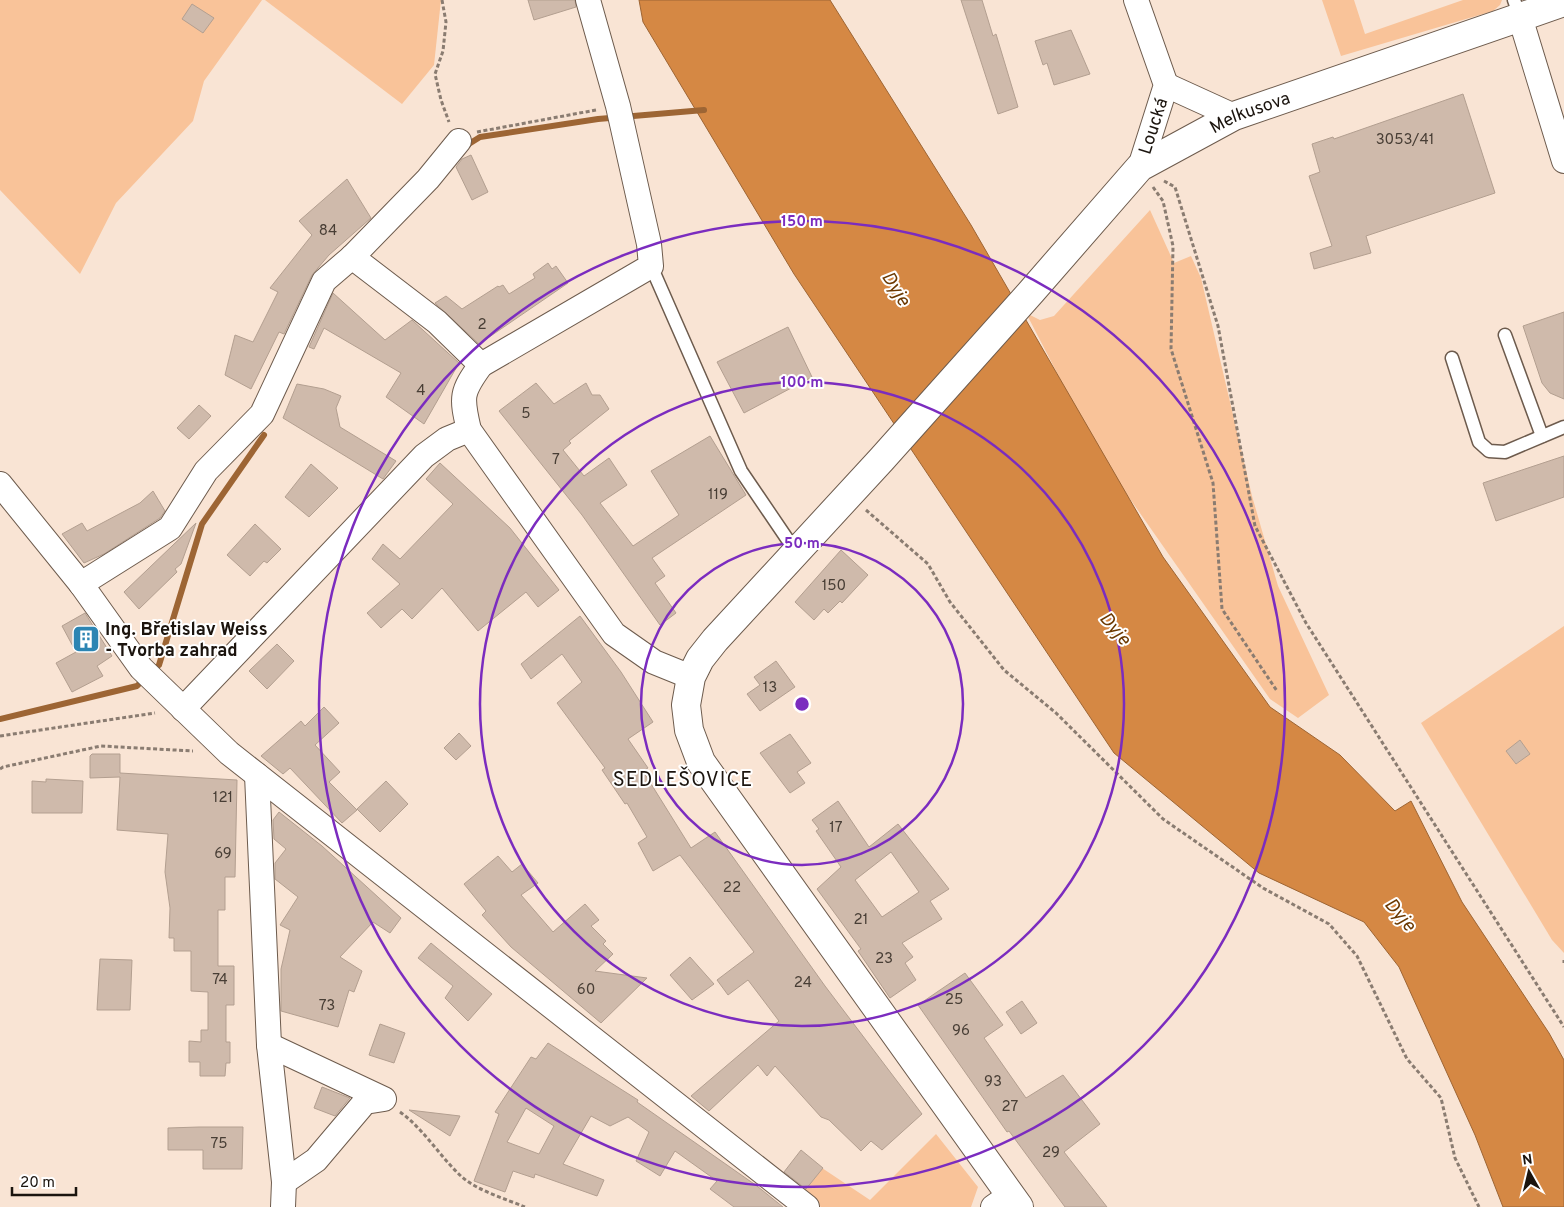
<svg xmlns="http://www.w3.org/2000/svg" width="1564" height="1207" viewBox="0 0 1564 1207" font-family="Overpass,sans-serif">
  <style>
    .green { fill: #f9c399 }
    .water { fill: #d58844; stroke: #9d6534 }
    .lines { fill: none; stroke-linecap: round; stroke-linejoin: round }
    .stream { stroke: #9d6534; stroke-width: 6 }
    .building { fill: #cfbaab; stroke: #b39f90; fill-rule: evenodd }
    .service-casing { stroke: #6d5b4d; stroke-width: 15 }
    .minor-casing { stroke: #6d5b4d; stroke-width: 26 }
    .tertiary-casing { stroke: #6d5b4d; stroke-width: 30 }
    .path { stroke: #8a7c71; stroke-width: 3; stroke-dasharray: 4 2.5; stroke-linecap: butt }
    .service { stroke: #fff; stroke-width: 12 }
    .minor { stroke: #fff; stroke-width: 24 }
    .tertiary { stroke: #fff; stroke-width: 28 }
    .ring { fill: none; stroke: #7b2cbf; stroke-width: 2.5 }
    .labels { text-anchor: middle; stroke-width: 4; stroke-linejoin: round; paint-order: stroke }
    .number-label { font-size: 15px; fill: #483e35 }
    .street-label { font-size: 18px; fill: #1b140e; stroke: #fff }
    .poi-label { font-size: 18px; font-weight: bold; fill: #1b140e; stroke: #fff; text-anchor: start }
    .water-label { font-size: 19px; font-style: italic; fill: #6c3902; stroke: #fff }
    .quarter-label { font-size: 20px; letter-spacing: 1px; fill: #1b140e; stroke: #fff }
    .centre { fill: #7b2cbf; stroke: #fff; stroke-width: 2.5 }
    .ring-label { font-size: 15px; text-anchor: middle; font-weight: bold; fill: #7b2cbf; stroke: #fff; stroke-width: 4; stroke-linejoin: round; paint-order: stroke }
  </style>
  <rect width="100%" height="100%" fill="#f9e4d4"/>
  <g class="green">
    <path d="M0,0H262L204,81L193,121L116,203L80,274L0,190Z"/>
    <path d="M265,0H441L434,65L402,104Z"/>
    <path d="M1322,0H1354L1365,34L1463,0H1502L1500,5L1493,11L1341,56Z"/>
    <path d="M1150,210L1174,263L1191,256L1201,278L1252,496L1278,586L1329,695L1298,718L1270,699L1100,456L1026,313L1040,320L1054,316Z"/>
    <path d="M1564,626V953L1552,940L1421,723Z"/>
    <path d="M936,1134L978,1187L971,1207H821L802,1193L822,1168L870,1200Z"/>
  </g>
  <path class="water" d="M639,0H830L971,225L1163,557L1270,707L1340,755L1395,811L1411,801L1462,902L1549,1033L1564,1060V1207H1503L1475,1135L1399,967L1364,922L1259,873L1114,753L794,274L643,22Z"/>
  <g class="lines">
    <g class="stream">
      <path d="M464,147L480,137L598,119L704,110"/>
      <path d="M152,672L159,665L202,524L264,435"/>
      <path d="M0,719L137,686L144,679"/>
    </g>
  </g>
  <g class="building">
    <path d="M528,0H575L576,7L534,20Z"/>
    <path d="M961,0H982L993,36L996,34L1018,107L998,114Z"/>
    <path d="M192,4L214,18L203,33L182,19Z"/>
    <path d="M1071,30L1090,74L1054,85L1047,63L1043,65L1035,41Z"/>
    <path d="M1463,94L1495,193L1366,236L1371,253L1314,269L1310,253L1332,246L1309,176L1320,172L1312,144L1333,137L1334,139Z"/>
    <path d="M471,155L488,192L472,200L456,167L462,159Z"/>
    <path d="M347,179L371,218L329,255L312,275L284,334L279,332L251,389L225,375L235,335L253,342L278,292L270,288L312,235L299,221Z"/>
    <path d="M548,263L552,269L556,266L568,283L479,344L435,303L446,296L462,309L498,286L499,287L503,285L509,294L535,278L533,274Z"/>
    <path d="M333,293L385,340L412,320L459,363L424,424L386,397L401,373L324,328L314,349L309,347Z"/>
    <path d="M1564,312V399L1550,393L1542,383L1523,326Z"/>
    <path d="M788,327L812,377L744,413L717,362Z"/>
    <path d="M536,383L554,404L586,383L592,395H600L609,409L569,441L571,443L563,450L584,476L609,458L627,485L600,503L633,546L679,515L651,471L710,436L746,495L652,558L665,576L655,583L676,613L660,625L582,515L499,411Z"/>
    <path d="M297,384L324,389L341,396L336,408L340,427L396,461L383,479L283,418Z"/>
    <path d="M199,405L211,416L189,439L177,428Z"/>
    <path d="M1564,456V497L1496,521L1483,483Z"/>
    <path d="M440,463L510,528L559,590L538,607L526,592L478,631L442,588L412,619L402,609L381,628L367,613L400,584L372,559L383,544L400,559L453,504L426,479Z"/>
    <path d="M311,464L338,488L309,517L285,497Z"/>
    <path d="M153,491L165,511L160,518L104,554L84,563L62,534L82,523L87,531L140,503Z"/>
    <path d="M196,523L181,564L175,569L177,572L139,609L124,592Z"/>
    <path d="M255,524L281,549L267,563L264,561L250,576L227,555Z"/>
    <path d="M841,550L868,575L842,603L840,601L828,613L824,609L814,620L795,602Z"/>
    <path d="M85,613L112,656L97,666L103,676L72,692L56,663L76,652L62,626Z"/>
    <path d="M580,616L621,672L653,722L628,739L648,768L643,771L691,848L715,832L825,986L922,1114L882,1150L871,1141L861,1151L829,1120L821,1117L775,1066L767,1076L758,1065L709,1111L691,1096L779,1021L748,980L728,995L717,980L754,952L680,855L653,871L638,843L647,837L627,803L625,804L602,770L605,768L557,703L582,682L562,654L531,679L521,664Z"/>
    <path d="M277,644L294,661L267,689L249,671Z"/>
    <path d="M776,661L795,687L760,711L747,694L760,685L754,677Z"/>
    <path d="M324,707L339,723L315,745L340,772L329,782L357,810L342,823L290,768L283,774L261,756L301,721L305,726Z"/>
    <path d="M459,733L471,746L456,760L444,748Z"/>
    <path d="M790,734L811,763L797,772L805,783L790,793L760,753Z"/>
    <path d="M1520,740L1530,754L1516,764L1506,751Z"/>
    <path d="M92,754H120V773L237,780L235,877H225V910H218V966H234V1005H226V1042H230V1063H226L225,1076H200V1062H189V1041L201,1042V1030H208V992L191,991V951H174V938H169L170,908L165,872L168,834L117,830L120,777L90,778V756Z"/>
    <path d="M46,779L83,781L82,813H32V781L46,782Z"/>
    <path d="M386,781L408,804L380,832L357,809Z"/>
    <path d="M838,801L869,847L898,824L949,889L930,901L942,919L902,943L913,957L905,963L916,980L890,998L858,951L861,949L817,889L841,867L816,831L819,829L812,820ZM891,852L919,892L882,917L855,880Z"/>
    <path d="M279,812L322,846L401,918L390,933L373,922L340,957L362,971L354,992L349,990L338,1027L281,1011V969L290,930L280,925L298,897L275,879V863L286,849L274,839L273,820Z"/>
    <path d="M498,856L512,872L522,864L538,883L521,895L553,932L585,904L599,920L591,926L606,941L603,944L613,954L595,971L647,978L601,1023L511,947L482,915L486,911L464,884Z"/>
    <path d="M431,943L492,994L468,1021L445,998L453,986L418,958Z"/>
    <path d="M690,957L714,984L692,1000L670,975Z"/>
    <path d="M100,959L132,960L130,1010H97Z"/>
    <path d="M965,973L1003,1025L984,1038L1026,1098L1063,1075L1100,1124L1064,1152L1107,1207H1065L1009,1131L1007,1132L918,1005Z"/>
    <path d="M1022,1001L1037,1023L1021,1034L1006,1012Z"/>
    <path d="M380,1024L405,1033L394,1063L369,1055Z"/>
    <path d="M548,1043L638,1100L637,1102L757,1186L783,1207H734L710,1189L717,1181L675,1151L660,1176L636,1161L649,1132L628,1117L610,1126L591,1116L563,1164L604,1180L597,1196L535,1174L534,1178L513,1171L505,1192L474,1181L499,1114L495,1112L531,1057L536,1059ZM526,1108L554,1126L539,1154L507,1142Z"/>
    <path d="M322,1087L350,1098L335,1116L314,1108Z"/>
    <path d="M409,1110L460,1116L450,1136Z"/>
    <path d="M199,1127H243L242,1169H203V1150H168V1128Z"/>
    <path d="M801,1150L823,1168L806,1189L784,1172Z"/>
  </g>
  <g class="lines">
    <g class="service-casing">
      <g id="service">
        <path d="M1514,0L1520,17"/>
        <path d="M651,266L741,471L796,552"/>
        <path d="M1505,335L1542,436"/>
        <path d="M1452,358L1479,442L1489,451L1505,452L1564,427"/>
      </g>
    </g>
    <g class="minor-casing">
      <g id="minor">
        <path d="M588,0L618,106L649,244L651,266L481,365C461,392 461,397 469,430L614,634L654,662L691,677"/>
        <path d="M1136,0L1166,85L1140,167"/>
        <path d="M1520,17L1564,161"/>
        <path d="M1166,85L1234,116"/>
        <path d="M352,257L437,322L481,365"/>
        <path d="M0,484L81,584L141,668L229,753L807,1207"/>
        <path d="M81,584L170,528L206,471L262,414L324,281L352,257L428,179L459,141"/>
        <path d="M183,709L424,456L447,439L469,430"/>
        <path d="M257,775L269,1045L284,1182L283,1207"/>
        <path d="M269,1045L384,1099L365,1102L316,1160L284,1182"/>
        <path d="M993,1207L1010,1195"/>
      </g>
    </g>
    <g class="tertiary-casing">
      <g id="tertiary">
        <path id="s1" d="M1019,1207L701,762L689,730L686,705L691,677L700,659L715,640L881,460L1032,291L1140,167L1234,116L1564,2"/>
      </g>
    </g>
    <g class="path">
      <path d="M442,0L446,22L443,51L435,74L441,100L449,122"/>
      <path d="M477,132L596,110"/>
      <path d="M1164,181L1175,187L1218,326L1255,526L1306,623L1564,1027"/>
      <path d="M1153,187L1163,201L1173,246L1171,349L1213,483L1222,609L1277,691"/>
      <path d="M866,510L928,564L950,602L1004,670L1056,713L1163,819L1263,888L1329,924L1357,956L1407,1059L1441,1098L1455,1158L1479,1207"/>
      <path d="M0,736L155,713"/>
      <path d="M0,769L3,767L101,746L193,751"/>
      <path d="M1564,960V963"/>
      <path d="M400,1112C424,1129 440,1157 462,1177C478,1191 506,1199 525,1207"/>
    </g>
    <use href="#service" class="service"/>
    <use href="#minor" class="minor"/>
    <use href="#tertiary" class="tertiary"/>
  </g>
  <g class="ring">
    <circle cx="802" cy="704" r="161"/>
    <circle cx="802" cy="704" r="322"/>
    <circle cx="802" cy="704" r="483"/>
  </g>
  <defs>
    <g id="building-square" transform="scale(1.4375)"><rect x="-9" y="-9" width="18" height="18" rx="4" fill="#2c85b3" stroke="#fff"/><path d="M-4-6H4V6H1V3H-1V6H-4ZM-2.5-4.3h1.7v1.8h-1.7ZM.8-4.3h1.7v1.8H.8ZM-2.5-1h1.7V.8h-1.7ZM.8-1h1.7V.8H.8Z" fill="#fff"/></g>
  </defs>
  <g fill-rule="evenodd">
    <use href="#building-square" x="86" y="639"/>
  </g>
  <g class="labels">
    <g class="number-label">
      <text x="1405" y="144">3053/41</text>
      <text x="328" y="235">84</text>
      <text x="482" y="329">2</text>
      <text x="421" y="395">4</text>
      <text x="526" y="418">5</text>
      <text x="556" y="464">7</text>
      <text x="718" y="499">119</text>
      <text x="834" y="590">150</text>
      <text x="770" y="692">13</text>
      <text x="223" y="802">121</text>
      <text x="836" y="832">17</text>
      <text x="223" y="858">69</text>
      <text x="732" y="892">22</text>
      <text x="861" y="924">21</text>
      <text x="884" y="963">23</text>
      <text x="220" y="984">74</text>
      <text x="803" y="987">24</text>
      <text x="586" y="994">60</text>
      <text x="954" y="1004">25</text>
      <text x="327" y="1010">73</text>
      <text x="961" y="1035">96</text>
      <text x="993" y="1086">93</text>
      <text x="1010" y="1111">27</text>
      <text x="219" y="1148">75</text>
      <text x="1051" y="1157">29</text>
    </g>
    <g class="street-label">
      <text dy="6" stroke="none"><textPath href="#s1" startOffset="1438">Melkusova</textPath></text>
      <text transform="translate(1153 126) rotate(-72)" y="6">Loucká</text>
    </g>
    <g class="poi-label">
      <text x="105" y="635">Ing. Břetislav Weiss<tspan x="105" dy="21">- Tvorba zahrad</tspan></text>
    </g>
    <g class="water-label">
      <text transform="translate(897 288) rotate(58)" y="7">Dyje</text>
      <text transform="translate(1116 628) rotate(50)" y="7">Dyje</text>
      <text transform="translate(1401 914) rotate(50)" y="7">Dyje</text>
    </g>
    <g class="quarter-label">
      <text x="683" y="786">SEDLEŠOVICE</text>
    </g>
  </g>
  <circle cx="802" cy="704" r="8" class="centre"/>
  <g class="ring-label">
    <text x="802" y="226">150 m</text>
    <text x="802" y="387">100 m</text>
    <text x="802" y="548">50 m</text>
  </g>
  <g transform="translate(1529 1172) rotate(352)" stroke="#ffffff" stroke-width="4" paint-order="stroke">
  <path d="M0-4L9 19L0 12L-9 19Z" fill="#1b140e"/>
  <text y="-8" font-size="14" font-weight="bold" text-anchor="middle" fill="#1b140e">N</text>
  </g>
  <path d="M12 1187v8h64v-8" fill="none" stroke="#1b140e" stroke-width="2.5"/>
  <text x="20" y="1187" font-size="15" fill="#1b140e" stroke="#ffffff" stroke-width="4" paint-order="stroke">20 m</text>
</svg>
